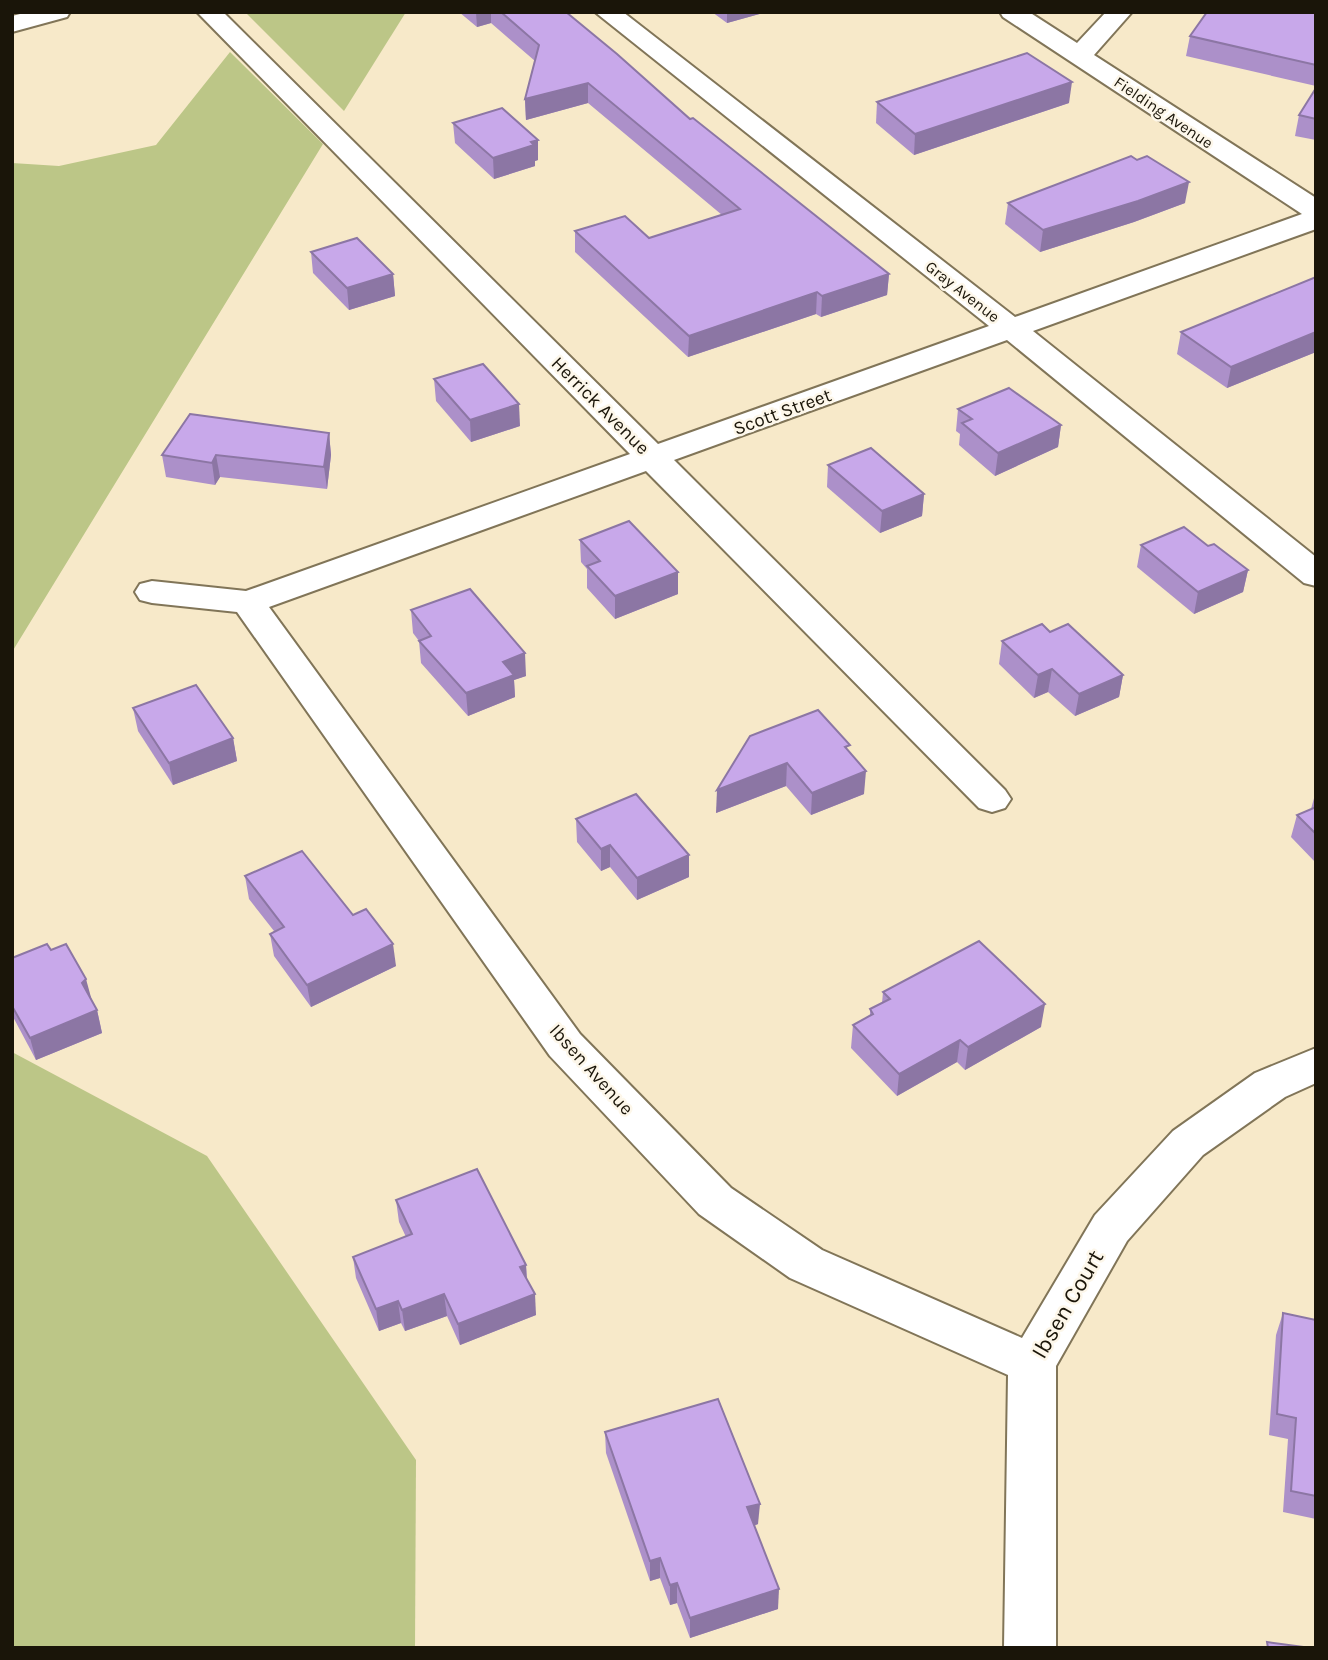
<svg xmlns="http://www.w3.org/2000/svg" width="1328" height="1660" viewBox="0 0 1328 1660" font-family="Karla,sans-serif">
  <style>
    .green { fill: #bcc687 }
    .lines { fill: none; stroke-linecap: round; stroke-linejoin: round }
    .street-casing { stroke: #817558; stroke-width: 4 }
    .street { fill: #fff; fill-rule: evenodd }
    .wall { fill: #ac90c9 }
    .shaded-wall { fill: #8c76a4 }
    .building { fill: #c8a8ea; stroke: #8c76a4; stroke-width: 2 }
    .labels { text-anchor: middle; stroke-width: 5; stroke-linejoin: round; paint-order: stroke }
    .far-street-label { font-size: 16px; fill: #1a1509; stroke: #fdf7ea }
    .street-label { font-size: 19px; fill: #1a1509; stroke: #fdf7ea }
    .near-street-label { font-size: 23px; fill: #1a1509; stroke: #fdf7ea }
  </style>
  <rect width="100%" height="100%" fill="#f7e9c9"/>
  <g class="green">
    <path d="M245,12H406L344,111Z"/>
    <path d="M230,52L323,144L12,652V163L59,166L156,145Z"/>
    <path d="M12,1052L207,1156L416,1460L415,1648H12Z"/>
  </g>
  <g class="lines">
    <g class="street-casing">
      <g id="street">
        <path d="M28,12H70L67,17L12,32V16Z"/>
        <path d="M197,12H223L658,444L989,326L595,12H623L1015,317L1302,214L1003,17L1000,12H1029L1077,43L1106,12H1132L1094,55L1316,198V229L1033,331L1316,557V586L1304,583L1007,340L674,460L1005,790L1011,799L1005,808L992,812L979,808L646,471L269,607L580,1034L731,1188L822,1250L1022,1338L1095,1215L1173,1131L1255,1073L1316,1048V1083L1285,1097L1203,1155L1127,1241L1056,1366V1648H1004L1008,1375L790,1278L699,1214L550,1056L237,612L152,603L140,600L135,592L140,584L152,581L246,591L630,454Z"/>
      </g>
    </g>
    <use href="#street" class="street"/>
  </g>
  <g class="wall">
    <path d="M459,12H566L690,119L889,274L887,295L821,317L816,314L688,357L575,252V231L649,238L722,215L588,103L526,120L525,99L535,61L491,23L477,27Z"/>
    <path d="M712,12H767L727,23Z"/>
    <path d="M1316,12V86L1186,56L1190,36Z"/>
    <path d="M1316,88V140L1295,136L1299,115Z"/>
    <path d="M877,102L1069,103L914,155L876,123Z"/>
    <path d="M453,123L538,160L535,161V166L494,179L455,143Z"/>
    <path d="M1137,160L1185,203L1134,222L1040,252L1005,224L1008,203Z"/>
    <path d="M311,252L393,274L395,296L349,310L313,273Z"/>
    <path d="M1316,277V352L1227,388L1177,354L1181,332Z"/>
    <path d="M434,379L520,426L471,442L436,401Z"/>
    <path d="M958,409L1061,425L1058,447L995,476L959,445L960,434L956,431Z"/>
    <path d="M329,433L331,455L327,489L220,477L215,485L166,477L162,455Z"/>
    <path d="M828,465L924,494L922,516L880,533L827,487Z"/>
    <path d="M580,540L678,594L615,619L587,588V569L581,562Z"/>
    <path d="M1141,545L1208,546L1248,570L1243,592L1194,614L1137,567Z"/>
    <path d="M411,610L526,676L514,680L515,697L468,716L421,663L419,641L413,633Z"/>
    <path d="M1050,632L1123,675L1119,697L1075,716L1048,692L1034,698L999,664L1002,641Z"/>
    <path d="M133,708L233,738L237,761L173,785L138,731Z"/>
    <path d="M750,736L849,752L864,794L811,815L786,786L716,813Z"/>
    <path d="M1316,791V863L1291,837L1297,815L1311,809Z"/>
    <path d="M576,819L689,855V877L637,900L610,867L601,871L577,842Z"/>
    <path d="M245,876L353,915L396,966L311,1007L274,956L270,934L274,931L249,899Z"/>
    <path d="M51,950L91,1001L97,1010L102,1033L36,1060L12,1015V958Z"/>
    <path d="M883,992L1041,1027L965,1070L957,1062L897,1096L851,1048L853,1025L870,1016V1009L882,1003Z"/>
    <path d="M396,1200L526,1265L527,1279L536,1315L460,1345L447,1316L405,1331L401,1323L379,1331L356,1278L353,1257L406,1237L399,1222Z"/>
    <path d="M1283,1313L1316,1320V1519L1283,1512L1288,1439L1269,1435L1276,1335Z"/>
    <path d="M605,1432L758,1524L754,1526L778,1609L690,1638L677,1603L670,1605L660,1578L650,1581L606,1453Z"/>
  </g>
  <g class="shaded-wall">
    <path d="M476,12H491V23L477,27Z"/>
    <path d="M727,12H767L727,23Z"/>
    <path d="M1072,82L1069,103L914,155L915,134Z"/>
    <path d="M588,83V103L526,120L525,99Z"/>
    <path d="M538,140V160L535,161V166L494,179L493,158Z"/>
    <path d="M1189,182L1185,203L1134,222L1040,252L1043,230Z"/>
    <path d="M393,274L395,296L349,310L347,288Z"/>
    <path d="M889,274L887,295L821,317L822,296Z"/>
    <path d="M817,292L816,314L688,357L689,336Z"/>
    <path d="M1316,332V352L1227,388L1231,367Z"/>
    <path d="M519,404L520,426L471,442L470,420Z"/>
    <path d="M1061,425L1058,447L995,476L998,453Z"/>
    <path d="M329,433L331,455L327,489L324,467Z"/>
    <path d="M216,455L220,477L215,485L212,463Z"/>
    <path d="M924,494L922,516L880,533L882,511Z"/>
    <path d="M1248,570L1243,592L1194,614L1198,592Z"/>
    <path d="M678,572V594L615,619V596Z"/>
    <path d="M525,653L526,676L514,680L515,697L468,716L466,693L503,662Z"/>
    <path d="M1052,669L1048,692L1034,698L1038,675Z"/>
    <path d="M1123,675L1119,697L1075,716L1079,694Z"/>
    <path d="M233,738L237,761L173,785L169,763Z"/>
    <path d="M787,763L786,786L716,813L717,790Z"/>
    <path d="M866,771L864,794L811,815L812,793Z"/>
    <path d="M610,845V867L601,871V849Z"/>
    <path d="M689,855V877L637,900V878Z"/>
    <path d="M393,944L396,966L311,1007L307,985Z"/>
    <path d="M86,979L92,1001L82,983Z"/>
    <path d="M1045,1004L1041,1027L965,1070L968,1047Z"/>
    <path d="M97,1010L102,1033L36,1060L30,1038Z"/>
    <path d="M960,1040L957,1062L897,1096L899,1074Z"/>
    <path d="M526,1265L527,1286L520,1267Z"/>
    <path d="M444,1294L447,1316L405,1331L402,1310Z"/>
    <path d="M535,1294L536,1315L460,1345L458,1324Z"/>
    <path d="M398,1301L401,1323L379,1331L376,1309Z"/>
    <path d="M760,1504L758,1524L746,1528L747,1507Z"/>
    <path d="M660,1558V1578L650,1581V1561Z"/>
    <path d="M677,1583V1603L670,1605V1585Z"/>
    <path d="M779,1589L778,1609L690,1638V1618Z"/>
  </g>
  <g class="building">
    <path d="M501,12H566L617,54L690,119L693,118L889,274L822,296L817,292L689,336L575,231L625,216L649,238L740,209L588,83L525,99L539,45Z"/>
    <path d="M1207,12H1316V65L1190,36Z"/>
    <path d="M1027,53L1072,82L915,134L877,102Z"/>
    <path d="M1316,88V119L1299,115Z"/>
    <path d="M502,108L538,140L531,142L534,145L493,158L453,123Z"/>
    <path d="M1131,156L1137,160L1147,156L1189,182L1138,201L1043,230L1008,203Z"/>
    <path d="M357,238L393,274L347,288L311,252Z"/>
    <path d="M1316,277V332L1231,367L1181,332Z"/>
    <path d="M483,364L519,404L470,420L434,379Z"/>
    <path d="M1009,388L1061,425L998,453L962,423L972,419L958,409Z"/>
    <path d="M190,414L329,433L324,467L216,455L212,463L162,455Z"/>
    <path d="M871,448L924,494L882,511L828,465Z"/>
    <path d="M629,521L678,572L615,596L587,566L600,561L580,540Z"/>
    <path d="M1184,527L1208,546L1214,544L1248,570L1198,592L1141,545Z"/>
    <path d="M470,589L525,653L503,662L514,675L466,693L419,641L431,636L411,610Z"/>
    <path d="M1042,624L1050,632L1068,624L1123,675L1079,694L1052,669L1038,675L1002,641Z"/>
    <path d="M196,685L233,738L169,763L133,708Z"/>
    <path d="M818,710L850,745L845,747L866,771L812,793L787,763L717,790L750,736Z"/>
    <path d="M636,794L689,855L637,878L610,845L601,849L576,819Z"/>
    <path d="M1316,807V834L1297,815Z"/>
    <path d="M302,851L353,915L366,909L393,944L307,985L270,934L284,927L245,876Z"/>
    <path d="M979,941L1045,1004L968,1047L960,1040L899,1074L853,1025L873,1014L870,1009L890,999L883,992Z"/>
    <path d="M47,944L51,950L66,944L86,979L82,983L97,1010L30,1038L12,1006V958Z"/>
    <path d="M477,1169L526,1265L520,1267L535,1294L458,1324L444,1294L402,1310L398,1301L376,1309L353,1257L412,1234L396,1200Z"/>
    <path d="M1283,1313L1316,1320V1496L1291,1491L1296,1418L1277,1414Z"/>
    <path d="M718,1399L760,1504L747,1507L779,1589L690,1618L677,1583L670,1585L660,1558L650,1561L605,1432Z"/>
    <path d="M1267,1642L1311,1648H1268Z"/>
  </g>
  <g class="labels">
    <g class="far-street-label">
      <text transform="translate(1164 112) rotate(34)" y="6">Fielding Avenue</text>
      <text transform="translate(963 291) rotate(38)" y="6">Gray Avenue</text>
    </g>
    <g class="street-label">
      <text transform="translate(601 405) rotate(45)" y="7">Herrick Avenue</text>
      <text transform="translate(782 411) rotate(-20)" y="7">Scott Street</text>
      <text transform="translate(592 1069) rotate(48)" y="7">Ibsen Avenue</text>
    </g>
    <g class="near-street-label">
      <text transform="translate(1067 1304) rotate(-60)" y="8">Ibsen Court</text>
    </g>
  </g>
  <rect width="1328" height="1660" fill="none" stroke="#1a1509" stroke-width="28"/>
</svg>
